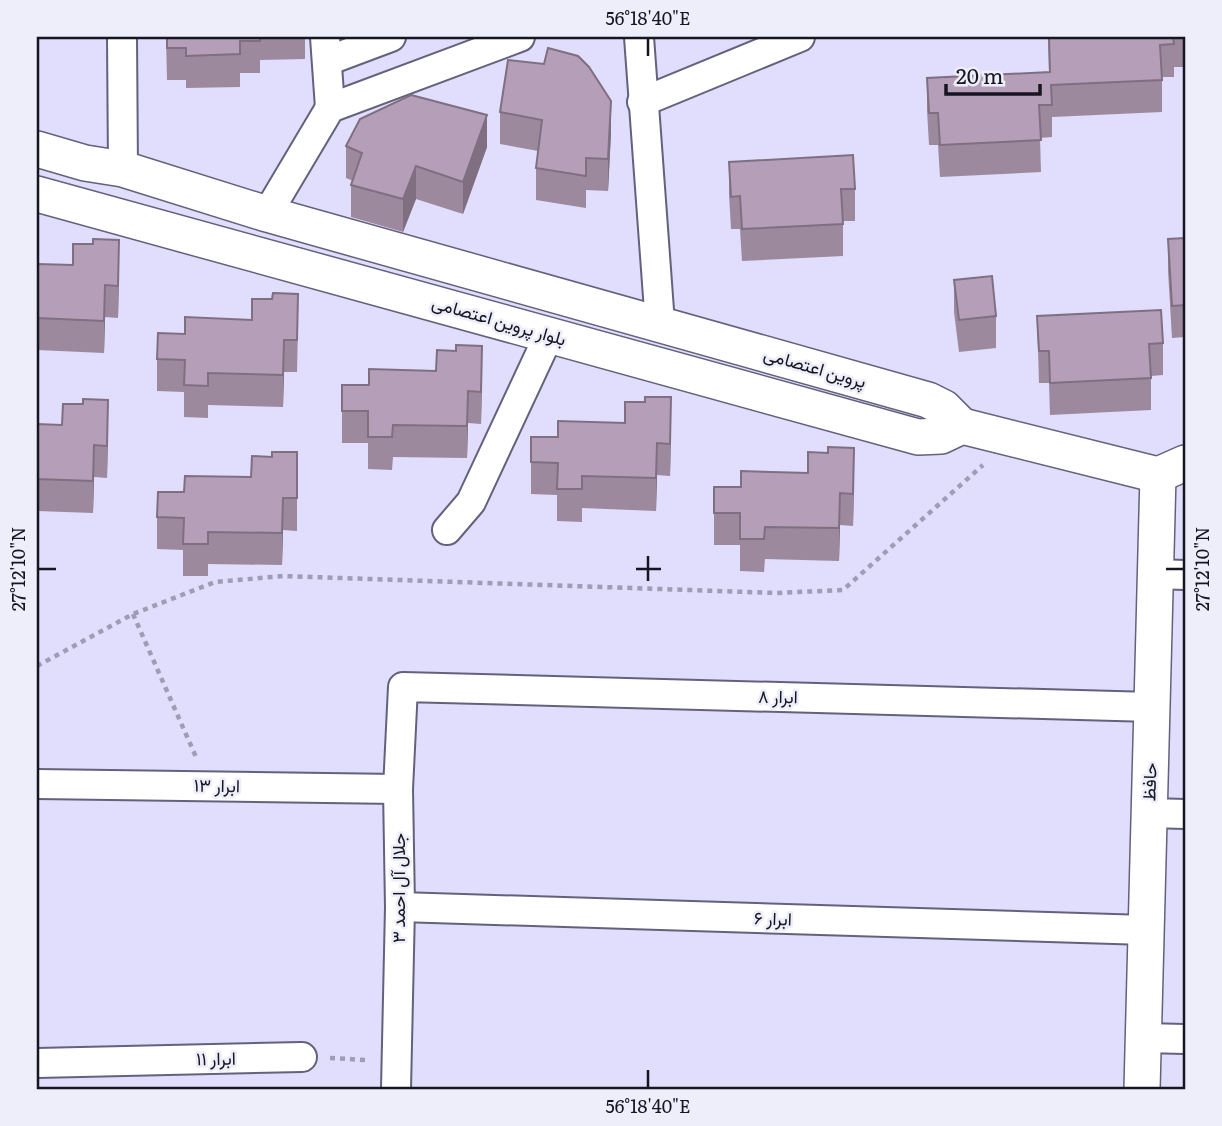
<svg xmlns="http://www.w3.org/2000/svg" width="1222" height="1126" viewBox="0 0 1222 1126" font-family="Literata,Vazirmatn,serif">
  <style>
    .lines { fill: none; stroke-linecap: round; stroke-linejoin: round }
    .minor-casing { stroke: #63617c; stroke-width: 32 }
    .tertiary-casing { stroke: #63617c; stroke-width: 38 }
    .path { stroke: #9f9cb5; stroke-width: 4.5; stroke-dasharray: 5 5; stroke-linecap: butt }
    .minor { stroke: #fff; stroke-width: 28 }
    .tertiary { stroke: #fff; stroke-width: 35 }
    .wall { fill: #9c899e }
    .shaded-wall { fill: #7f6f81 }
    .building { fill: #b59fb8; stroke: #7f6f81; stroke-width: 2 }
    .ticks { fill: none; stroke: #161520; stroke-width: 2.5 }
    .labels { text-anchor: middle; stroke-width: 5; stroke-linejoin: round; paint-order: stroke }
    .street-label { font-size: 18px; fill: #161520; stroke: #eeedfa }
    .neatline { fill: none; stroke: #161520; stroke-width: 2.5 }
    .ticks-label { font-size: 18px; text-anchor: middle; fill: #161520 }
  </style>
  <rect width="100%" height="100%" fill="#e0ddfd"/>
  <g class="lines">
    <g class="minor-casing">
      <g id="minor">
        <path d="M122,37L123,169"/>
        <path d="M325,37L330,108"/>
        <path d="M639,37L660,324"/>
        <path d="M327,61L391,37"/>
        <path d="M642,102L800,37"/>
        <path d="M267,214L330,108L520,37"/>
        <path d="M447,530L471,502L549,335"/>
        <path d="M1156,574L1185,575"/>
        <path d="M37,784L398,789"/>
        <path d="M1150,813L1185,814"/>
        <path d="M400,907L1146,930"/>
        <path d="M1144,1038L1185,1039"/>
        <path d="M37,1063L302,1057"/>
        <path d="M396,1089L400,907L398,789L403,687L1152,707"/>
      </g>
    </g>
    <g class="tertiary-casing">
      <g id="tertiary">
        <path d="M37,149L85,163L123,169L267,214L928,400L944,408L962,426"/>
        <path d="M37,194L918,437L941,436L962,426"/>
        <path d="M962,426L1158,475"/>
        <path d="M1158,475L1185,463"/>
        <path d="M1142,1089L1158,475"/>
      </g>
    </g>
    <g class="path">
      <path d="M133,614L196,757"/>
      <path d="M37,666L133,614L215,582L283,576L776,593L843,590L983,465"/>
      <path d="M330,1058L366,1060"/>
    </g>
    <use href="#minor" class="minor"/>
    <use href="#tertiary" class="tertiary"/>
  </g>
  <g class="wall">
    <path d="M166,37H305V59L260,60V73H240V87L186,88V80H167Z"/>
    <path d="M1048,37H1185V67H1174V77H1162V112L1052,117V137L1040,138L1041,172L940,177L938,145H929L927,110V78L1049,72Z"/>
    <path d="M500,112L611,133L608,191L586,190V208L536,200V168L538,151L500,144Z"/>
    <path d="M346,146L487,147L463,214L416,199L403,232L351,217V185L353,181L346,178Z"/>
    <path d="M729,162L855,189V221H843V256L742,261L740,229H731L729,194Z"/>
    <path d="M1185,238V337L1172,338L1168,271V239Z"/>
    <path d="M37,264L119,272L118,318L105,317L104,353L37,350Z"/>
    <path d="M954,280L996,316V348L959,352L954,312Z"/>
    <path d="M1037,316L1163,343V375L1151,376V410L1050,415L1049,383H1039Z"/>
    <path d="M298,326L297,372H284L283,407L208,405V418L184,417V392L157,391V359L185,334Z"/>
    <path d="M482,378L481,424L468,423L467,458L393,457L392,470L368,469V443H342V385H369Z"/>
    <path d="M37,424L108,432L107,478L94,477L93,513L37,511Z"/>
    <path d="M671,430L670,476L657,475L656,511L582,508V522L557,521V495L531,494V437H558Z"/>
    <path d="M854,480L853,526L840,525L839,561L765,559L764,572L740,571V545H714V513L741,487Z"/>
    <path d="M297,484V531L283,530L282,565L208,564V576H183V550L157,549V517L184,492Z"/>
  </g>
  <g class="shaded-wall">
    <path d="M611,101V133L608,191V159Z"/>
    <path d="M487,115V147L463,214V182Z"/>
    <path d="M416,166V199L403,232V199Z"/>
    <path d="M119,240V272L118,318V286Z"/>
    <path d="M105,285V317L104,353V321Z"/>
    <path d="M284,340V372L283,407V375Z"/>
    <path d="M482,346V378L481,424V392Z"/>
    <path d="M468,391V423L467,458V426Z"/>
    <path d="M671,397V430L670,476V444Z"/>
    <path d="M108,400V432L107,478V446Z"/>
    <path d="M657,443V475L656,511V478Z"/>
    <path d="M94,445V477L93,513V481Z"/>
    <path d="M854,448V480L853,526V494Z"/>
    <path d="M840,493V525L839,561V528Z"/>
    <path d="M283,498V530L282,565V533Z"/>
  </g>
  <g class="building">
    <path d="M167,37H260V41H240V54L186,56V48H167Z"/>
    <path d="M1049,37H1173L1174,44L1160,45L1162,80L1051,85L1052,105H1039L1041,140L940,145L938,113H929L927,78L1050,72Z"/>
    <path d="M548,48L578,56L589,67L611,101L608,159L586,158V176L536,168L542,120L500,112L508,60L544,64Z"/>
    <path d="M411,95L487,115L463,182L416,166L403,199L351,185L362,153L346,146L360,119Z"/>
    <path d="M853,155L855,189H841L843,224L742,229L740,196L731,197L729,162Z"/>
    <path d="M1185,238V305L1172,306L1168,239Z"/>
    <path d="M93,239L119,240L118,286L105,285L104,321L37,318V264L73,265V244H93Z"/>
    <path d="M992,276L996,316L959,320L954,280Z"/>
    <path d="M273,293L298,294L297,340H284L283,375L208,373V386L184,385L185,360L157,359L158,333L185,334V317L252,320V299H272Z"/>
    <path d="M1161,310L1163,343L1149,344L1151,378L1050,383L1049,351H1039L1037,316Z"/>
    <path d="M456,345L482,346L481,392L468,391L467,426L393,425L392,437H368V411H342V385H369V369L436,371L437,350L456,351Z"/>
    <path d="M645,397H671L670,444L657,443L656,478L582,476V489H557L558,463L531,462V437H558V421L625,423V402H645Z"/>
    <path d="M83,399L108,400L107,446L94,445L93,481L37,479V424L62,425L63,404H83Z"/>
    <path d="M828,447L854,448L853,494L840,493L839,528L765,527L764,539H740V513H714V487H741V471L808,473V452L828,453Z"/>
    <path d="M272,452H297V498H283L282,533L208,532V544H183L184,518L157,517L158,492H184L185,476L251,477L252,456L272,457Z"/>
  </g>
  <path class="ticks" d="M648,38V56M648,556V581M38,569H56M636,569H661M1166,569H1184M648,1070V1088"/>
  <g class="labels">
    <g class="street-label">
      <text transform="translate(499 321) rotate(16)" y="6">بلوار پروین اعتصامی</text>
      <text transform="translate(815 368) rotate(16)" y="6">پروین اعتصامی</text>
      <text transform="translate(778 697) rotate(1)" y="6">ابرار ۸</text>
      <text transform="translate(1150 782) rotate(-88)" y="6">حافظ</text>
      <text transform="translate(217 786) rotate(1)" y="6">ابرار ۱۳</text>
      <text transform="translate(399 888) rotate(-90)" y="6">جلال آل احمد ۳</text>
      <text transform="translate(773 919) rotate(2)" y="6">ابرار ۶</text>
      <text transform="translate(216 1059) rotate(-1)" y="6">ابرار ۱۱</text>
    </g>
  </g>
  <rect width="1222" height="1126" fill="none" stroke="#eeedfa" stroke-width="77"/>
  <path d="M946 84v10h94v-10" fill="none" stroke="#161520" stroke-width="3.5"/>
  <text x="956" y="84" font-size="21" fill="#161520" stroke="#eeedfa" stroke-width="5" paint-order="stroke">20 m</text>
  <rect x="38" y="38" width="1146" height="1050" class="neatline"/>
  <g class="ticks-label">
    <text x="648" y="25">56°18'40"E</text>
    <text transform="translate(19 569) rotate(-90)" y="6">27°12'10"N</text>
    <text transform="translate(1203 569) rotate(-90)" y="6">27°12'10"N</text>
    <text x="648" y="1113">56°18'40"E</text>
  </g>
</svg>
